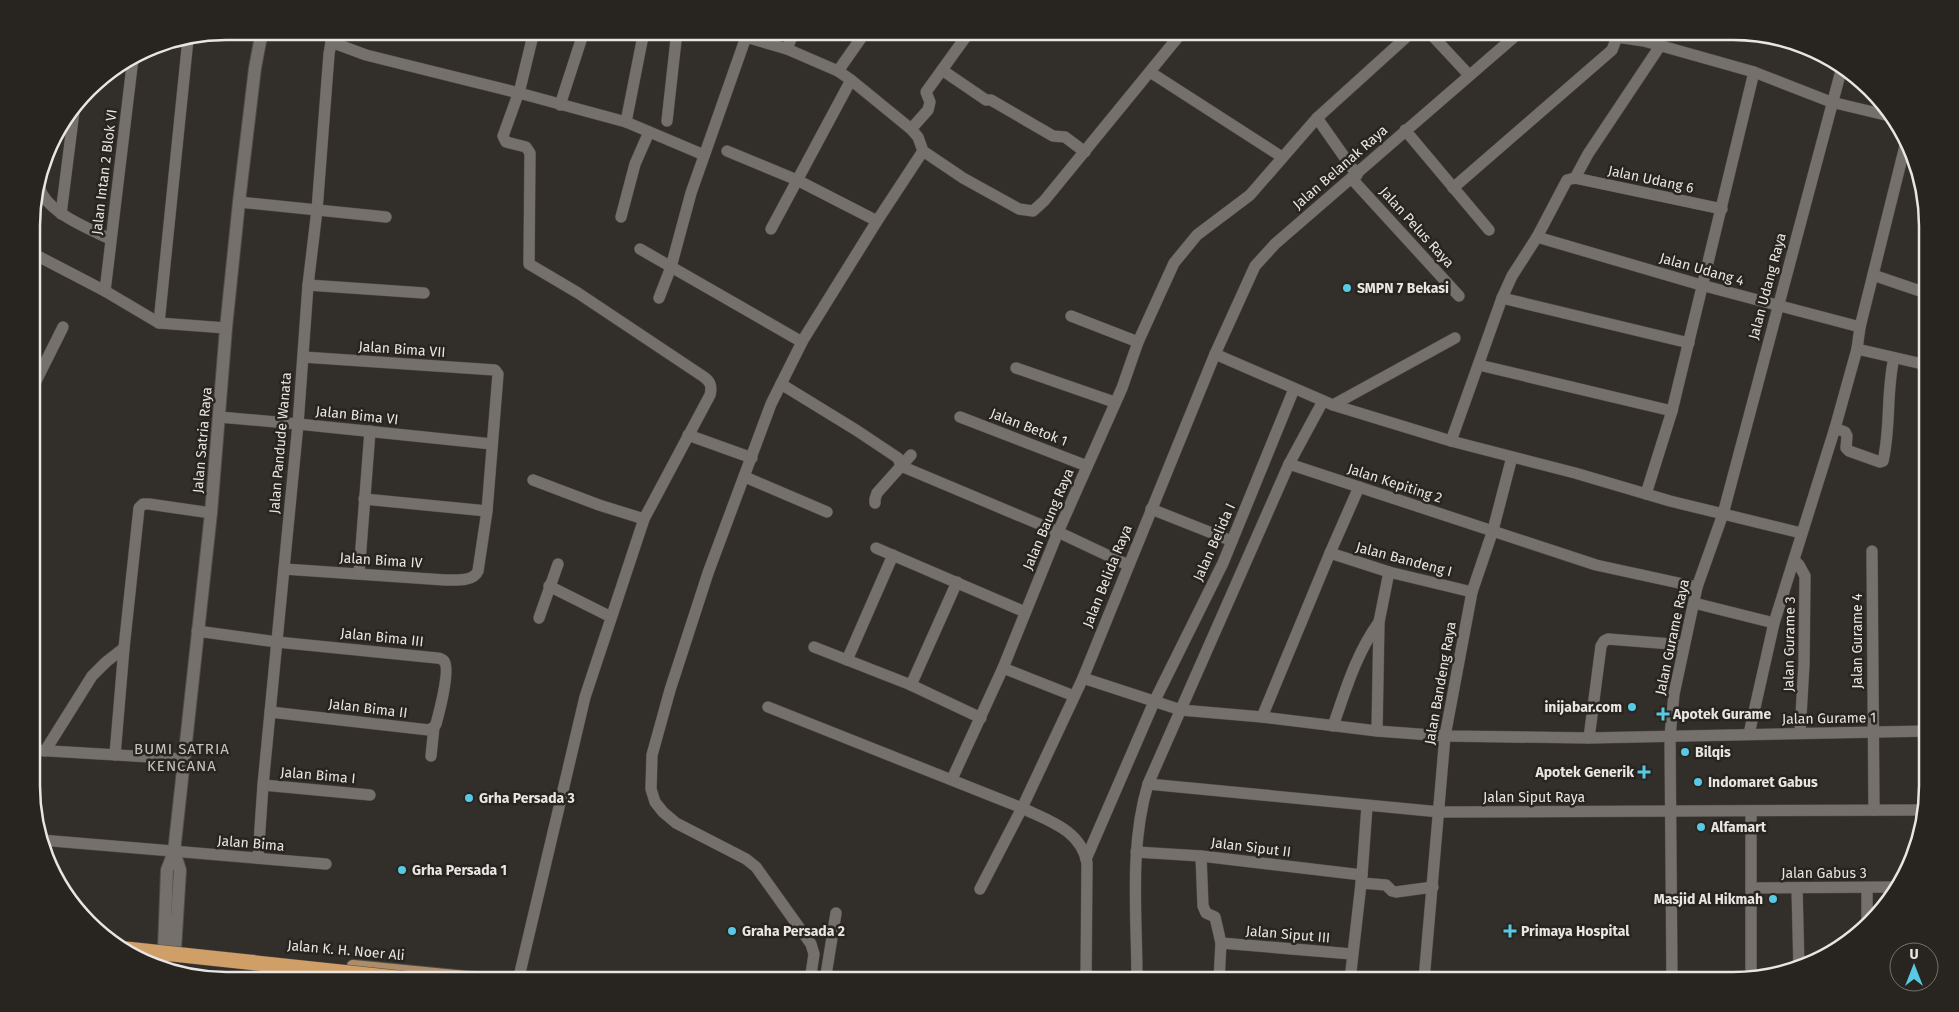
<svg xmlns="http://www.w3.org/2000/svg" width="1959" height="1012" viewBox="0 0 1959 1012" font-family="'Fira Sans',sans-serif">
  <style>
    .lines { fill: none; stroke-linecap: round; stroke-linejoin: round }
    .street-casing { stroke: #504c48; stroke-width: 12 }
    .secondary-casing { stroke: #504c48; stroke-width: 14 }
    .primary-casing { stroke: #504c48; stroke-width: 14 }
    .street { stroke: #75706c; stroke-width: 11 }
    .secondary { stroke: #75706c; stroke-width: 12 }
    .primary { stroke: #ac8c69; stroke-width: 12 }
    .highway-bridge-casing { stroke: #504c48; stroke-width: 16; stroke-linecap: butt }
    .highway-bridge { stroke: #d09e67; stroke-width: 15 }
    .poi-dot { fill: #59c8e5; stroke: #282420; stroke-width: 2 }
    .labels { text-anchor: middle; stroke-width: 5; stroke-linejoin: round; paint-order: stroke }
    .street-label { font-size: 14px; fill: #e8e5e3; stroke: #282420 }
    .poi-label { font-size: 14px; font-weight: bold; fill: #e8e5e3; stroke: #282420; text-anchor: start }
    .neighbourhood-label { font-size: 15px; letter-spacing: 1px; fill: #c7c2bc; stroke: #282420 }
    .rim { fill: none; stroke: #e8e5e3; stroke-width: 2.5 }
  </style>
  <rect width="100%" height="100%" fill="#322e2a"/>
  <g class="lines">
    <g class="street-casing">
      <g id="street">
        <path d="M732,31L746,37"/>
        <path d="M1428,31L1469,75"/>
        <path d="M1596,31L1617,37L1644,41L1754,72L1831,102L1894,117"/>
        <path d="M331,42L366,55L519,93L626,122L704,155"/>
        <path d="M787,49L838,71L851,80L911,129L918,137L923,151L963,178L1019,209L1033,211L1044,201L1183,31"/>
        <path d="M942,70L986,100H991L1053,136L1065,137L1085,152"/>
        <path d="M838,71L866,31"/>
        <path d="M1150,72L1282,157"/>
        <path d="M560,105L584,31"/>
        <path d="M1317,118L1357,175"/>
        <path d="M667,121L677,31"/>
        <path d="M626,122L644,31"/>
        <path d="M911,129L928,110L930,102L926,92L970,31"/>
        <path d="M1405,130L1489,230"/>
        <path d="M727,151L797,180L877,221"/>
        <path d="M1575,178L1588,154L1660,46"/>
        <path d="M1352,179L1459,296"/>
        <path d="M39,186C45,212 88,228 110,239"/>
        <path d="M1453,188L1612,50L1617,37"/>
        <path d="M239,202L386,217"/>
        <path d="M61,214L74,111"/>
        <path d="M621,217L635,164L649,132"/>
        <path d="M771,229L851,80"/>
        <path d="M1537,237L1701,285L1860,327"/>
        <path d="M640,249L802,342"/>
        <path d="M32,253L105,291L159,323L226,328"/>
        <path d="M1873,275L1926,293"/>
        <path d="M308,285L424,293"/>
        <path d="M105,291L133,58"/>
        <path d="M659,298L671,267L691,193L746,37L787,49L794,31"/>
        <path d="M1502,298L1689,343"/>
        <path d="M1071,316L1138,342"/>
        <path d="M159,323L188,39"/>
        <path d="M1857,349L1927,365"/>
        <path d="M1215,354L1333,405L1451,441L1575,473L1670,501L1801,533"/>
        <path d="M1479,365L1672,411"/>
        <path d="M1016,368L1114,402"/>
        <path d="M781,384L856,430L898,458L901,466L1058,532L1128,565"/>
        <path d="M32,389L63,327"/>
        <path d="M1333,405L1455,338"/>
        <path d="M219,417L298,424L492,444"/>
        <path d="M960,417L1087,466"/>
        <path d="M1835,428L1845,432L1847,436L1846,448L1849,451L1880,462L1883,461C1891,427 1886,392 1894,358"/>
        <path d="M688,435L752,458"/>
        <path d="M1451,441L1502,298L1512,276L1537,237L1567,180L1575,178L1722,209"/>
        <path d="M1289,464L1596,565L1697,587"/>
        <path d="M745,477L827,512"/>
        <path d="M533,480L599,505L644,519"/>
        <path d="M1646,494L1672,411L1754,72"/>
        <path d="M364,499L487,511"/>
        <path d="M875,503V499L877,493L911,455"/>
        <path d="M1151,509L1232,541"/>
        <path d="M876,548L1025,612"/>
        <path d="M1872,551L1874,810"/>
        <path d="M1330,553L1389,572L1472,592"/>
        <path d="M1794,560L1799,565L1805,576L1804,664L1800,733"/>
        <path d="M284,569L445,580C456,580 473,582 478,571L487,511L498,374L495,370L303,357"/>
        <path d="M359,574L370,431"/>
        <path d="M549,586L611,617"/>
        <path d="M1694,603L1774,623"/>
        <path d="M539,618L558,564"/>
        <path d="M197,631L277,642L437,658C439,658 442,659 444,661C451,669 439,713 436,724L434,727L429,730L270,712"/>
        <path d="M814,647L911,685L981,718"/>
        <path d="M847,660L893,555"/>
        <path d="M1003,668L1074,696"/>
        <path d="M1083,678L1181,710L1262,717L1377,731L1445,736L1589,738L1928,731"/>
        <path d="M911,685L957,582"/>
        <path d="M768,707L1022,808C1049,821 1081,830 1087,863L1086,981"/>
        <path d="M1262,717L1330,553L1359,487"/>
        <path d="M1333,726C1346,689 1356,654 1379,622"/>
        <path d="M1377,731L1379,622L1389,572"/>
        <path d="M1749,734L1774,623L1835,428L1857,349L1860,327L1905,146"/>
        <path d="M1589,738L1601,646L1604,641L1608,639L1684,645"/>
        <path d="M33,750L184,759"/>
        <path d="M45,751L92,676L106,662L124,648"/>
        <path d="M115,755L124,648L139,508L143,504H149L211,513"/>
        <path d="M431,756L434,727"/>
        <path d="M952,779L1003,668L1058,532L1122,388L1138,342L1174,263L1197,235L1250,195L1317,118L1413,31"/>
        <path d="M1148,784L1440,812L1922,810"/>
        <path d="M263,785L370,795"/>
        <path d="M1751,811V979"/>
        <path d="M41,840L326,864"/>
        <path d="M1136,852L1201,856L1362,875"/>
        <path d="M1201,856L1203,906L1206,913L1215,917L1221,943L1219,980"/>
        <path d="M258,858L263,785L298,424L308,285L317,210L329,54L333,31"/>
        <path d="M1086,859L1154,702L1223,563L1294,389"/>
        <path d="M1361,883L1386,885L1392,891L1396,892L1433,887"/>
        <path d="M1751,888L1897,887"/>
        <path d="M1797,888L1799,969"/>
        <path d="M980,889L1022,808L1083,678L1215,354L1255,266L1275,244L1521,31"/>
        <path d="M1867,925V888"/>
        <path d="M1221,943L1352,954"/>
        <path d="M163,966L164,948"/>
        <path d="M1350,980L1362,875L1367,806"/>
        <path d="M1424,980L1445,736L1472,592L1493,530L1512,457"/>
        <path d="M1672,980L1670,736L1674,694L1697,587L1723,514L1842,67"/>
        <path d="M518,981L585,697L644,519L710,395C712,387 711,382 704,377L578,293L529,264L530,153L526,147L506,142L503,136L520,89L534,31"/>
        <path d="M810,981L814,954L811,944L756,867L746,859L676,823L663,812L655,802L651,789L652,755L670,690L708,573L771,404L803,340L877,221L923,151"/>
        <path d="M825,981L836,913"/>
        <path d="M1137,981C1137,916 1129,847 1148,784L1289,464L1323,401"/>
      </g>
    </g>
    <g class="secondary-casing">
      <g id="secondary">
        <path d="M174,852L180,870L175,950"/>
        <path d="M164,948L167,870L174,852L211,513L226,328L239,202L255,68L262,31"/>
      </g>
    </g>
    <g class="primary-casing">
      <g id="primary">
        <path d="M253,961L266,973L324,981"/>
        <path d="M353,966L507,981"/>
      </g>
    </g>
    <use href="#street" class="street"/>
    <use href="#secondary" class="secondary"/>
    <use href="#primary" class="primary"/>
    <g class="highway-bridge-casing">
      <path id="highway-bridge" d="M126,949L425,981"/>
    </g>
    <use href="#highway-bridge" class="highway-bridge"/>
  </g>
  <g class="poi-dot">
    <circle cx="1347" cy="288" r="5"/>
    <circle cx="1632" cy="707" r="5"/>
    <path d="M1660.5 706.5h5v5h5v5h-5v5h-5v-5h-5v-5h5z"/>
    <circle cx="1685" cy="752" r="5"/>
    <path d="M1641.5 764.5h5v5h5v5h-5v5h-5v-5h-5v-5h5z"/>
    <circle cx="1698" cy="782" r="5"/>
    <circle cx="469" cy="798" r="5"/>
    <circle cx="1701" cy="827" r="5"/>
    <circle cx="402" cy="870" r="5"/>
    <circle cx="1773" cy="899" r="5"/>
    <circle cx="732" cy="931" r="5"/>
    <path d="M1507.5 923.5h5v5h5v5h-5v5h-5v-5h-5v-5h5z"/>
  </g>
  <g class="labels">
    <g class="street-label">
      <text transform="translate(1340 167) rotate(-41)" y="5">Jalan Belanak Raya</text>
      <text transform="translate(104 172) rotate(-83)" y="5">Jalan Intan 2 Blok VI</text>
      <text transform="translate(1651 179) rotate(12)" y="5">Jalan Udang 6</text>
      <text transform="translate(1417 227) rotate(48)" y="5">Jalan Pelus Raya</text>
      <text transform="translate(1702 269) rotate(16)" y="5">Jalan Udang 4</text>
      <text transform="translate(1767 286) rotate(-75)" y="5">Jalan Udang Raya</text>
      <text transform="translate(402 349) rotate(4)" y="5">Jalan Bima VII</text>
      <text transform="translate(357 415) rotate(6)" y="5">Jalan Bima VI</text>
      <text transform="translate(1029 427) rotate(21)" y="5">Jalan Betok 1</text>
      <text transform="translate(202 440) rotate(-85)" y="5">Jalan Satria Raya</text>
      <text transform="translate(280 443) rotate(-85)" y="5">Jalan Pandude Wanata</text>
      <text transform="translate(1395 483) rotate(18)" y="5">Jalan Kepiting 2</text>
      <text transform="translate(1048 519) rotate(-67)" y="5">Jalan Baung Raya</text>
      <text transform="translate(1214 542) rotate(-66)" y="5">Jalan Belida I</text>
      <text transform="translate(1404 559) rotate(15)" y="5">Jalan Bandeng I</text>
      <text transform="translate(381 560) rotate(4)" y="5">Jalan Bima IV</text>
      <text transform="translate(1107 576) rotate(-68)" y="5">Jalan Belida Raya</text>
      <text transform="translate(382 637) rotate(6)" y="5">Jalan Bima III</text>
      <text transform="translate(1672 637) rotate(-78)" y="5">Jalan Gurame Raya</text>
      <text transform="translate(1857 641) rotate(-90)" y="5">Jalan Gurame 4</text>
      <text transform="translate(1789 644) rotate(-89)" y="5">Jalan Gurame 3</text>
      <text transform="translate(1440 683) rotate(-80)" y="5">Jalan Bandeng Raya</text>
      <text transform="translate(368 708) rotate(7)" y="5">Jalan Bima II</text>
      <text transform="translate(1829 718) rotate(-1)" y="5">Jalan Gurame 1</text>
      <text transform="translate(318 775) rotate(5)" y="5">Jalan Bima I</text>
      <text x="1534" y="802">Jalan Siput Raya</text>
      <text transform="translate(251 843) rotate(5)" y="5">Jalan Bima</text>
      <text transform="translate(1251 847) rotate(7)" y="5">Jalan Siput II</text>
      <text x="1824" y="878">Jalan Gabus 3</text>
      <text transform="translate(1288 934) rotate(5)" y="5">Jalan Siput III</text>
      <text transform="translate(346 950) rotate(5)" y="5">Jalan K. H. Noer Ali</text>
    </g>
    <g class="poi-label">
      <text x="1357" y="293">SMPN 7 Bekasi</text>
      <text x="1622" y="712" text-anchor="end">inijabar.com</text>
      <text x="1673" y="719">Apotek Gurame</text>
      <text x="1695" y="757">Bilqis</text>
      <text x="1634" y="777" text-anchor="end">Apotek Generik</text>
      <text x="1708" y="787">Indomaret Gabus</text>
      <text x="479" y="803">Grha Persada 3</text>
      <text x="1711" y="832">Alfamart</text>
      <text x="412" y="875">Grha Persada 1</text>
      <text x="1763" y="904" text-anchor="end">Masjid Al Hikmah</text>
      <text x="742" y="936">Graha Persada 2</text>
      <text x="1521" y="936">Primaya Hospital</text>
    </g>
    <g class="neighbourhood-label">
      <text x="182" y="754">BUMI SATRIA<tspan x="182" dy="17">KENCANA</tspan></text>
    </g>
  </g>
  <path d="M0 0H1959V1012H0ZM226 40H1733A186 186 0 0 1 1919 226V786A186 186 0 0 1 1733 972H226A186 186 0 0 1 40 786V226A186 186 0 0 1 226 40Z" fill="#282420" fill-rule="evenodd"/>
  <path class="rim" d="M226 40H1733A186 186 0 0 1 1919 226V786A186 186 0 0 1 1733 972H226A186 186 0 0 1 40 786V226A186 186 0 0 1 226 40Z"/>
  <g transform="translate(1914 967)"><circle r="24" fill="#282420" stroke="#75716e"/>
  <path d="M0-4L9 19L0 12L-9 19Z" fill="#59c8e5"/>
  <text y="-8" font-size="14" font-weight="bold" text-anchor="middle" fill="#e8e5e3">U</text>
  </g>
</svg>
